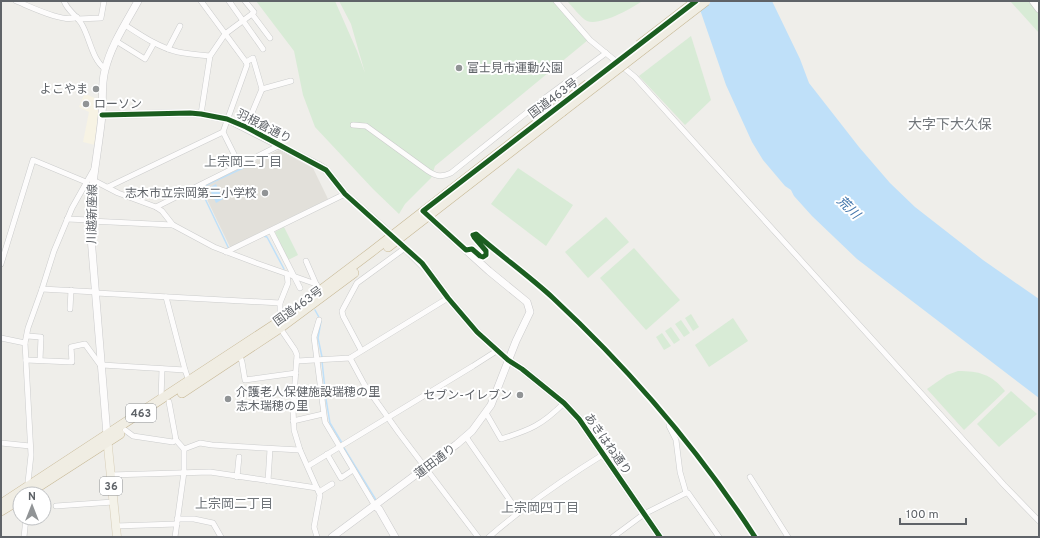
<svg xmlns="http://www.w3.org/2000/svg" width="1040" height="538" viewBox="0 0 1040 538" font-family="Overpass,'Noto Sans JP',sans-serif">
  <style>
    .commercial { fill: #f7f3e4 }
    .education { fill: #e2e0da }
    .green { fill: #d8ebd6 }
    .water { fill: #bfe0f9 }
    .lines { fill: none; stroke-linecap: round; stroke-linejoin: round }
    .stream { stroke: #bfe0f9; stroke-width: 1.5 }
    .street-casing { stroke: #cbcccc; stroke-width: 6 }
    .secondary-casing { stroke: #cacacb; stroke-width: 8 }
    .primary-casing { stroke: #d7ceb8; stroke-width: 9 }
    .highway-casing { stroke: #c8b996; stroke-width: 10 }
    .street { stroke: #fdfcfc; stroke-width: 5 }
    .secondary { stroke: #fdfcfc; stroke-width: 7 }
    .primary { stroke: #f4f2e9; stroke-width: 8 }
    .highway { stroke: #f0ede3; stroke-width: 9 }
    .highway-bridge-casing { stroke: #c8b996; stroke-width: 10; stroke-linecap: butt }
    .highway-bridge { stroke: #f0ede3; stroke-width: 9 }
    .cycleway-casing { stroke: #fff; stroke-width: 8 }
    .cycleway { stroke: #1b5e20; stroke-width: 5 }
    .poi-dot { fill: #919496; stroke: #fff; stroke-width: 1.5 }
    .labels { text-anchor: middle; stroke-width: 4; stroke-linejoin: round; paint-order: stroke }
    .shield { fill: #fff; stroke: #8f9295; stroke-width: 1 }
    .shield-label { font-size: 11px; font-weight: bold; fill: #5f6368 }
    .poi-label { font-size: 12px; fill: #5f6368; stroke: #fff; text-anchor: start }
    .street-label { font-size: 12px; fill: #5f6368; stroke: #fff }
    .neighbourhood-label { font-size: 13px; fill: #70757a; stroke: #fff }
    .water-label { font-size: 13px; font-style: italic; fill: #4174aa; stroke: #fff }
    .quarter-label { font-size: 14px; fill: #70757a; stroke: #fff }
  </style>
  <rect width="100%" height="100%" fill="#efeeea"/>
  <path class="commercial" d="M84,95H88L99,100L95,145L83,142L89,112L79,107Z"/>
  <path class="education" d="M279,150L313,168L328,199L230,247L201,187Z"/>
  <g class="green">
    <path d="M256,1H335L357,51L365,73L351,24L339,1H553L588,40L435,166L431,178L405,204L399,214L373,189L315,127L303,95L294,51Z"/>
    <path d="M567,1H642C631,9 600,26 587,21C582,19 572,6 567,1Z"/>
    <path d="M1010,1H1039V33Z"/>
    <path d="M691,36L711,100L685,125L639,76Z"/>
    <path d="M518,168L573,205L546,246L491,204Z"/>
    <path d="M606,217L629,242L588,278L565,252Z"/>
    <path d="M284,227L298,255L288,260L275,232Z"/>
    <path d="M634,248L680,300L646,330L600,278Z"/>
    <path d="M691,314L699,327L693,331L685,318Z"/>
    <path d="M733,318L748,341L709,367L695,345Z"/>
    <path d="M681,320L690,333L684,337L675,324Z"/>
    <path d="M671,327L680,340L674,344L665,331Z"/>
    <path d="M662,333L671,346L664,350L656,337Z"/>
    <path d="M958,371C979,371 991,374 1005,391L964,430L927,389L947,375Z"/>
    <path d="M1011,391L1037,414L999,447L977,424Z"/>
  </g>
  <g class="water">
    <path d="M697,1H772L800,59L809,83L859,147L890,183L915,207L983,260L1039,299V398L857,259L812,216L794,196L791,190L785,186L763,160L752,142L726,85Z"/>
    <path d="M216,184L223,199L216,203L209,188Z"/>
  </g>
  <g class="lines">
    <g class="stream">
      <path d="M263,236L267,237L284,269"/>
      <path d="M229,249L200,188L243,168L242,166"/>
      <path d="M315,310L321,321L318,338L322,357"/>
      <path d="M322,361L326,399L330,423L342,443"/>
      <path d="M344,448L376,500"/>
    </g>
    <g class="street-casing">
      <g id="street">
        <path d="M16,1C29,6 65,24 77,17"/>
        <path d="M64,1C67,10 76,15 81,23C90,37 91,58 105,69"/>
        <path d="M229,1L263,49"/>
        <path d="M245,1L254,12L252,14L270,38"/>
        <path d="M556,1L590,40L635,77L1004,485L1039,521"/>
        <path d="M78,19L101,18L104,1"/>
        <path d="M125,25C142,36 158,47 178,52C188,54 199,55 210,56"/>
        <path d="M116,41L145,59L154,43"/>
        <path d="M168,49L180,26"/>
        <path d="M262,89L291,81"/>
        <path d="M201,114L210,56L225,34L252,14"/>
        <path d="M353,125L366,126L428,171C437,177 442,177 451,173L545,98L606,53"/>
        <path d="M246,127L262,89L253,58L246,62"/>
        <path d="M223,132L240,166"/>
        <path d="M93,180L118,193L156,207L162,211L173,225L214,247L256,263L316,284L320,290"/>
        <path d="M108,187L223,132L247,65L246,62L201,1"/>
        <path d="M156,207L280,145"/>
        <path d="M67,219L90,220"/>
        <path d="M90,221L173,225"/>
        <path d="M271,231L300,288"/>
        <path d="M226,252L345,194"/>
        <path d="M306,261L316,284"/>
        <path d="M1,264L33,160L86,182"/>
        <path d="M42,289L96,292"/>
        <path d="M96,293L280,303"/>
        <path d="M166,297L185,370L189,381"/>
        <path d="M70,309L71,290"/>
        <path d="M319,320L314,337L325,422L375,506"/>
        <path d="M280,321V303L288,283L287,274"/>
        <path d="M280,328L295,350L297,355L293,409L294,430L300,450L320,495L314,527L317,537"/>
        <path d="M27,336L41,337L40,360"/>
        <path d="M1,338L25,343"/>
        <path d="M361,350L343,316L342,311L343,309L357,283L405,248"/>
        <path d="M240,356L242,362L245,380L296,373"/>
        <path d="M350,358L364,384L399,433L478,537"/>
        <path d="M26,360L72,362L71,347L85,344L101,366"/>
        <path d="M297,361L350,358L448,298"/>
        <path d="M102,365L185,370"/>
        <path d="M161,399L162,369"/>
        <path d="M169,402L176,440L184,449V472L175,537"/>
        <path d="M486,413L501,439C530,430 542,425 564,403"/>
        <path d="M669,420V426L676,440L680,472L686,493H688L719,537"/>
        <path d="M293,421L323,414"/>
        <path d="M125,430L133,436L173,442L176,440"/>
        <path d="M466,437L518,512"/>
        <path d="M1,443L30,446"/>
        <path d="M184,449L200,443L212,445L300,450"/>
        <path d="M327,454L341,478L353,470"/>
        <path d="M308,466L473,366L498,350"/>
        <path d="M110,475L210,472L317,488"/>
        <path d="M237,477L239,457"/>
        <path d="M750,477L788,537"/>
        <path d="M268,481L270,449"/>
        <path d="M30,485L28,482L31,455L25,343L28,328L42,289L54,251L72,208L94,169"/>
        <path d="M319,492L332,484"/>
        <path d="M56,506L113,502"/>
        <path d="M177,519H194L213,523L221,537"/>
        <path d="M115,526L177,524"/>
        <path d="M24,537L26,518"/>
        <path d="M489,537C526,505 562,480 604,454"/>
        <path d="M613,537L644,514L686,493"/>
      </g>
    </g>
    <g class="secondary-casing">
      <g id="secondary">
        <path d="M1033,1L1039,9"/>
        <path d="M102,115L190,113L201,114L227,119L318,165L326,170L345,194L387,231"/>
        <path d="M402,245L429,272L448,298L477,332L508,360L522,369L564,403L579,419L660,537"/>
        <path d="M107,435L91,237C88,196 98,156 102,115C103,101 101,84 105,70C111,45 126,23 138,1"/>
        <path d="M375,506L379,509L395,537"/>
        <path d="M332,537L457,444L472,431L491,405L516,341L530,312L527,302L489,271L425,213"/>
      </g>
    </g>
    <g class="primary-casing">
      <path id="primary" d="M107,437L117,537"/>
    </g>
    <g class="highway-casing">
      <g id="highway">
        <path d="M388,247L562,112"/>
        <path d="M182,393L280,328L354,273"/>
        <path d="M27,494L120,434"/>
        <path d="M1,504L280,321L370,253L559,106"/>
        <path d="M1,511L14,503"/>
      </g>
    </g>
    <use href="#street" class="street"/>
    <use href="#secondary" class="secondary"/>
    <use href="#primary" class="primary"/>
    <use href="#highway" class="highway"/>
    <g class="highway-bridge-casing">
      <g id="highway-bridge">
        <path d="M639,45L696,1"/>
        <path d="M559,106L588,84"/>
        <path d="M562,112L706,1"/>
      </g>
    </g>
    <use href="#highway-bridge" class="highway-bridge"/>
    <g class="cycleway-casing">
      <g id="cycleway">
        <path d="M696,1L423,211L466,250L472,249L480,256L483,257L486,255V251L474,237L473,235L476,234C501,256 528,275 553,298C629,369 698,449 755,537"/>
        <path d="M102,115L190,113L201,114L227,119L246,127L326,170L345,194L422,263L448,298L477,332L508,360L522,369L564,403L579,419L660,537"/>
      </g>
    </g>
    <use href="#cycleway" class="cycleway"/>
  </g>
  <g class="poi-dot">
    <circle cx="459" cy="68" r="4"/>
    <circle cx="96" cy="89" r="4"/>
    <circle cx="86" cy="104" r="4"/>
    <circle cx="265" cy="193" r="4"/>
    <circle cx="520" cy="395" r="4"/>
    <circle cx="228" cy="399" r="4"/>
  </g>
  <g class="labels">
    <g class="shield">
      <rect x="126" y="404" width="30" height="18" rx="3"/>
      <rect x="100" y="477" width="22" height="18" rx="3"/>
    </g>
    <g class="shield-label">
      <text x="141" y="417">463</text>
      <text x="111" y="490">36</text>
    </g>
    <g class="poi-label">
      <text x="467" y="72">富士見市運動公園</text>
      <text x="88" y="93" text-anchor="end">よこやま</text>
      <text x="94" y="108">ローソン</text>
      <text x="257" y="197" text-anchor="end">志木市立宗岡第二小学校</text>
      <text x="236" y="396">介護老人保健施設瑞穂の里<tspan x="236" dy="14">志木瑞穂の里</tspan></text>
      <text x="512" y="399" text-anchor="end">セブン-イレブン</text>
    </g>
    <g class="street-label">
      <text transform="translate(553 98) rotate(-37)" y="4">国道463号</text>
      <text transform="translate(264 126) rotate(27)" y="4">羽根倉通り</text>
      <text transform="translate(92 214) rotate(-89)" y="4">川越新座線</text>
      <text transform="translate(298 306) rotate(-36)" y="4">国道463号</text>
      <text transform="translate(608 444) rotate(55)" y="4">あきはね通り</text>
      <text transform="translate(435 461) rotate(-37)" y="4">蓮田通り</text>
    </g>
    <g class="neighbourhood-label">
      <text x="243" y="166">上宗岡三丁目</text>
      <text x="234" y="508">上宗岡二丁目</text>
      <text x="540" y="512">上宗岡四丁目</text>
    </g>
    <g class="water-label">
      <text transform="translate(849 207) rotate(44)" y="5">荒川</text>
    </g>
    <g class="quarter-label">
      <text x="950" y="129">大字下大久保</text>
    </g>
  </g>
  <rect width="1040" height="538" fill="none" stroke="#5f6368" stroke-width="4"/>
  <g transform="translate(32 506)"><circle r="19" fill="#ffffff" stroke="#bfc1c3"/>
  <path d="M0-3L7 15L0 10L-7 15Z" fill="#919496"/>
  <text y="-6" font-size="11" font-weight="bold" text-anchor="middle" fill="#5f6368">N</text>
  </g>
  <path d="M900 518v6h66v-6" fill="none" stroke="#5f6368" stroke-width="2"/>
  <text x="906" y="518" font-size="12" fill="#5f6368" stroke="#ffffff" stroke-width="3" paint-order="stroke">100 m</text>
</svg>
